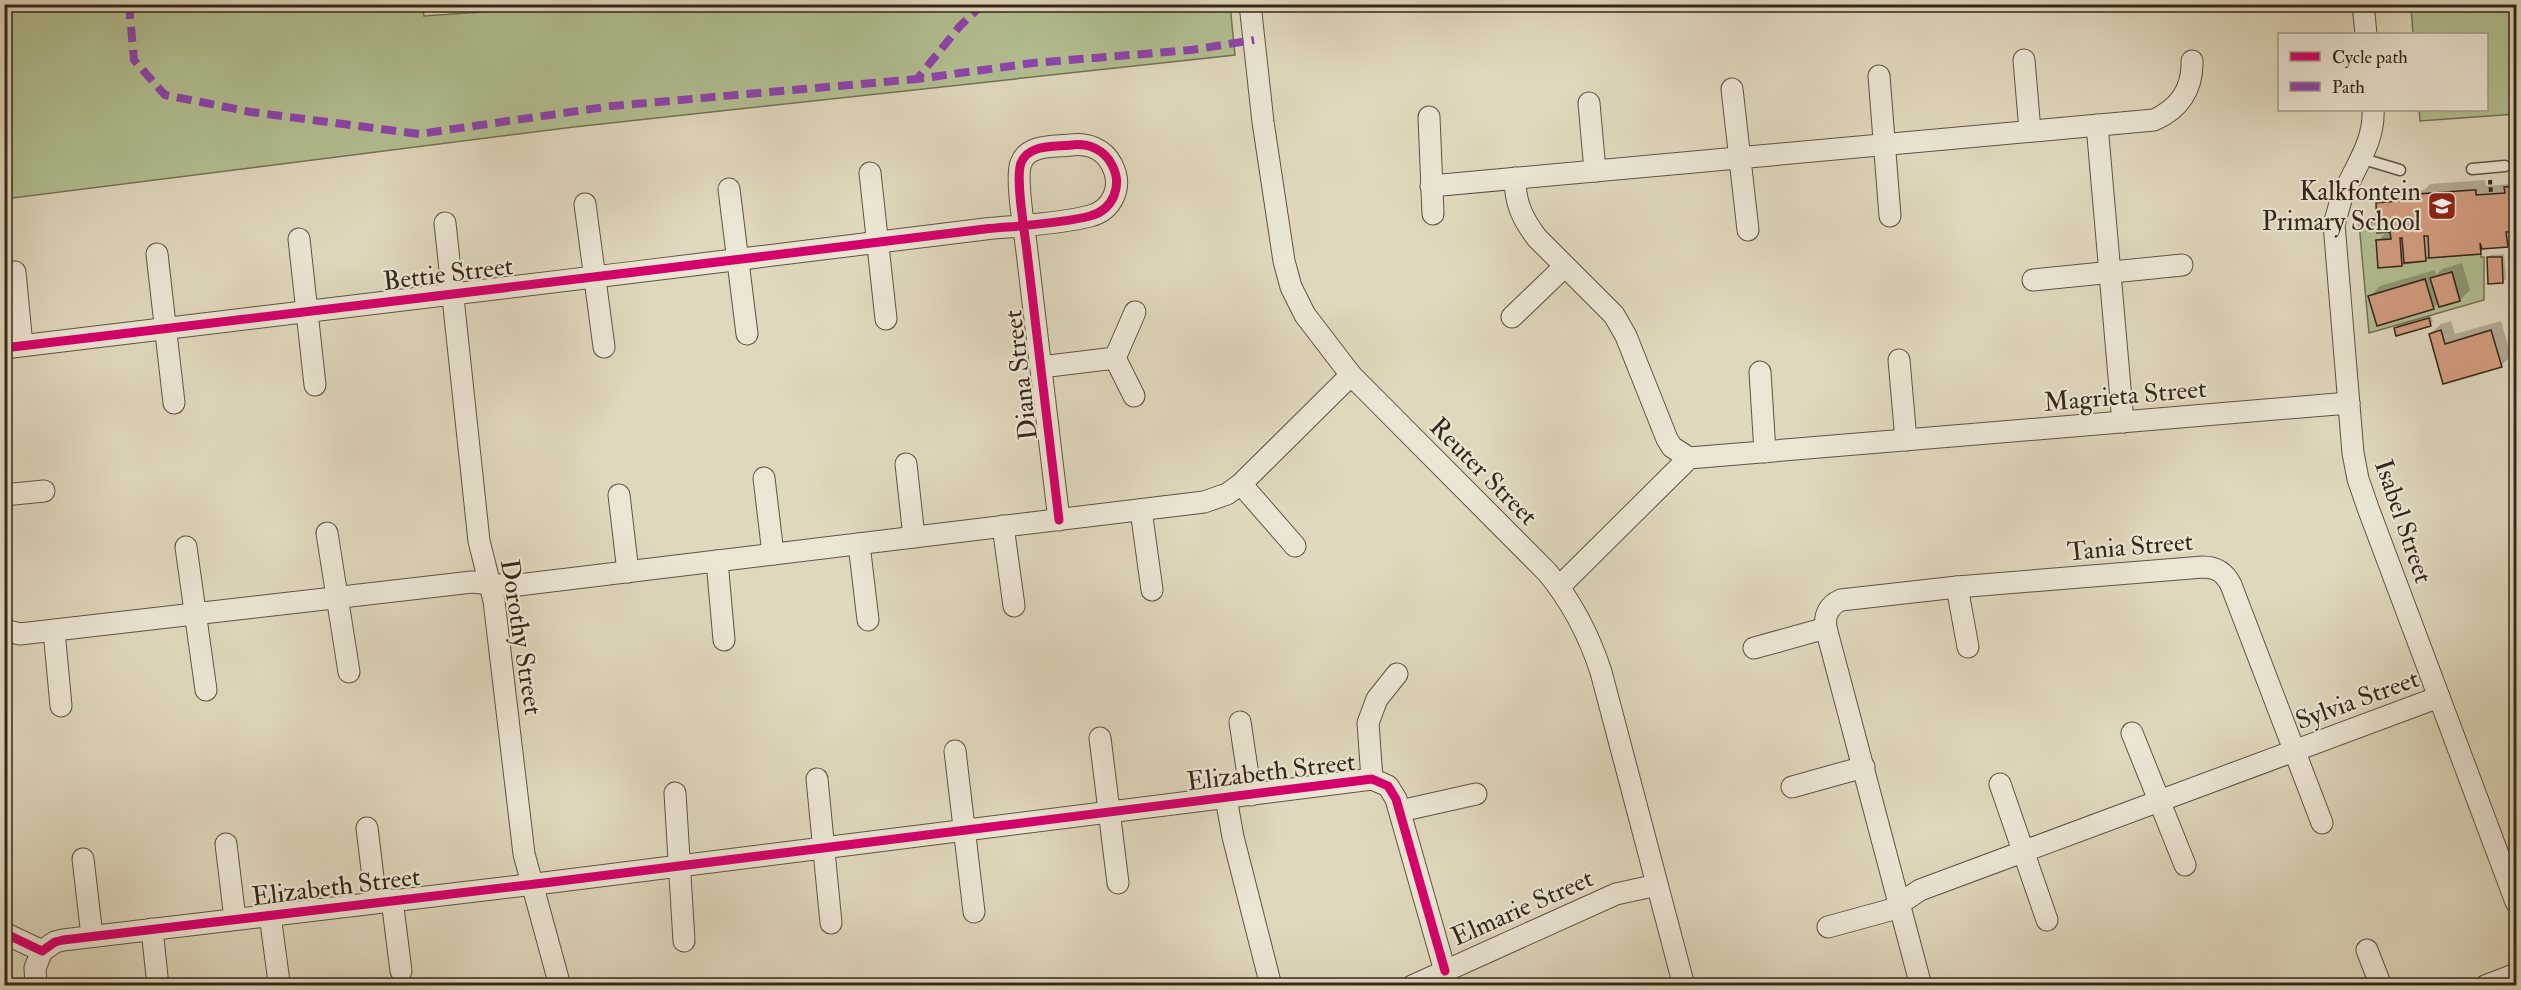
<svg xmlns="http://www.w3.org/2000/svg" width="2521" height="990" viewBox="0 0 2521 990" font-family="'IM FELL Double Pica',serif">
  <style>
    .green { fill: #b2bf91; stroke: #737356; stroke-width: 1.5; fill-rule: evenodd }
    .shadow { fill: #0003 }
    .building { fill: #d49e81; stroke: #34271a; stroke-width: 1.5 }
    .lines { fill: none; stroke-linecap: round; stroke-linejoin: round }
    .service-casing { stroke: #5f5343; stroke-width: 13 }
    .minor-casing { stroke: #5f5343; stroke-width: 23 }
    .path { stroke: #34271a; stroke-width: 4; stroke-dasharray: 4.5 3; stroke-linecap: butt }
    .service { stroke: #ebe6d4; stroke-width: 10 }
    .minor { stroke: #ebe6d4; stroke-width: 21 }
    .quiet { stroke: #8e44ad; stroke-width: 8; stroke-dasharray: 15 8; stroke-linecap: butt }
    .cycleway-casing { stroke: #ebe6d4; stroke-width: 13 }
    .cycleway { stroke: #d6006c; stroke-width: 9 }
    .labels { text-anchor: middle; stroke-width: 4.5; stroke-linejoin: round; paint-order: stroke }
    .poi-label { font-size: 26px; fill: #34271a; stroke: #ebe6d4; text-anchor: end }
    .street-label { font-size: 26px; fill: #34271a; stroke: #ebe6d4 }
  </style>
  <rect width="100%" height="100%" fill="#e0d8bd"/>
  <filter id="stains"><feTurbulence type="fractalNoise" baseFrequency=".00333" numOctaves="4"/><feColorMatrix values="0 0 0 0 .2 0 0 0 0 .09 0 0 0 0 .02 0 0 0 .5 -.17"/></filter>
  <radialGradient id="worn" r=".72"><stop offset=".6" stop-color="#630" stop-opacity="0"/><stop offset="1" stop-color="#630" stop-opacity=".3"/></radialGradient>
  <g class="green">
    <path d="M422,4L424,16L593,4L1230,5L1235,55L574,127L5,199V5Z"/>
    <path d="M2411,5H2516V114L2420,121L2419,110H2486V34H2413Z"/>
    <path d="M2376,222L2377,232H2390L2391,239L2376,241L2402,264L2425,261L2426,258L2481,254V257H2484V300L2369,333L2359,223ZM2452,272L2460,301L2439,307L2431,279ZM2425,279L2433,309L2377,325L2369,296Z"/>
  </g>
  <g class="shadow">
    <path d="M2516,178V236L2507,246L2485,248L2480,253L2429,257L2425,260L2404,262L2401,264L2378,241L2388,230L2377,203L2387,193L2424,190L2430,184L2485,180L2486,186L2510,184Z"/>
    <path d="M2504,254L2506,279L2503,282L2488,258L2491,255Z"/>
    <path d="M2462,263L2470,290L2460,300L2439,302L2433,308L2370,296L2380,286L2435,270L2436,275L2442,269Z"/>
    <path d="M2431,316L2433,322L2430,324L2395,328L2398,325Z"/>
    <path d="M2451,321L2455,334L2501,321L2511,356L2501,366L2444,382L2430,334L2441,324Z"/>
  </g>
  <g class="building">
    <path d="M2516,186V232H2506L2508,247L2482,249L2480,243L2481,254L2429,258L2428,236H2424L2426,261L2404,263L2402,238H2400L2402,266L2378,268L2376,240L2391,239L2390,232L2377,233L2376,203L2418,199V194L2473,190H2476V195L2505,193L2504,187Z"/>
    <path d="M2487,257H2502L2503,283L2488,284Z"/>
    <path d="M2452,272L2460,301L2439,307L2430,278Z"/>
    <path d="M2425,279L2434,309L2377,326L2368,296Z"/>
    <path d="M2429,318L2431,326L2396,336L2394,328Z"/>
    <path d="M2441,330L2445,344L2491,330L2502,367L2443,384L2429,334Z"/>
  </g>
  <g class="lines">
    <g class="service-casing">
      <g id="service">
        <path d="M2360,158L2400,170"/>
        <path d="M2472,169L2505,166"/>
      </g>
    </g>
    <g class="minor-casing">
      <g id="minor">
        <path d="M1250,4L1263,122L1284,261L1291,287L1305,315L1351,375L1547,572C1572,602 1589,635 1601,672L1684,986"/>
        <path d="M2363,4L2366,34"/>
        <path d="M2024,60L2030,131"/>
        <path d="M1879,76L1890,216"/>
        <path d="M1732,89L1748,230"/>
        <path d="M1589,103L1595,171"/>
        <path d="M2373,110C2375,141 2354,169 2342,197C2339,206 2337,215 2334,224L2353,453L2358,479L2368,508L2516,902"/>
        <path d="M1429,117L1433,214"/>
        <path d="M2097,125L2123,422"/>
        <path d="M870,173L886,319"/>
        <path d="M1515,178C1515,203 1522,218 1537,238L1614,315L1626,336L1667,439L1672,447L1689,458"/>
        <path d="M1431,186L2154,120C2179,109 2193,89 2192,61"/>
        <path d="M729,189L747,334"/>
        <path d="M585,204L604,347"/>
        <path d="M445,223L479,541L494,601L524,854L560,986"/>
        <path d="M299,239L315,385"/>
        <path d="M157,254L174,403"/>
        <path d="M15,272L22,345"/>
        <path d="M2033,280L2182,265"/>
        <path d="M1512,317L1564,267"/>
        <path d="M4,348C256,317 507,288 758,257C833,248 909,239 985,229C1016,226 1060,224 1090,216C1113,210 1123,186 1112,165C1104,149 1088,143 1071,145C1054,147 1028,144 1021,163C1015,178 1025,234 1027,252C1038,341 1048,431 1059,520"/>
        <path d="M1115,358L1134,396"/>
        <path d="M1899,360L1906,440"/>
        <path d="M1041,367L1115,358L1135,312"/>
        <path d="M1760,372L1765,452"/>
        <path d="M906,464L914,537"/>
        <path d="M764,478L773,554"/>
        <path d="M1241,484L1295,546"/>
        <path d="M4,495L44,491"/>
        <path d="M619,495L628,572"/>
        <path d="M1141,510L1152,590"/>
        <path d="M1003,526L1014,606"/>
        <path d="M327,533L349,672"/>
        <path d="M859,544L868,620"/>
        <path d="M186,547L206,690"/>
        <path d="M717,561L724,640"/>
        <path d="M1559,587L1689,458L2349,403"/>
        <path d="M1957,587L1968,647"/>
        <path d="M4,630L20,634L472,582L510,586L1204,502L1227,494L1241,484L1351,375"/>
        <path d="M54,631L61,706"/>
        <path d="M1754,648L1826,628"/>
        <path d="M1240,722L1251,795"/>
        <path d="M2132,733L2185,865"/>
        <path d="M1100,738L1118,883"/>
        <path d="M955,751L974,912"/>
        <path d="M817,779L831,923"/>
        <path d="M1372,779L1368,723L1377,699L1397,674"/>
        <path d="M2000,784L2047,920"/>
        <path d="M1792,787L1864,767"/>
        <path d="M675,793L684,941"/>
        <path d="M1226,798L1233,837L1271,986"/>
        <path d="M1400,811L1476,794"/>
        <path d="M367,828L376,902"/>
        <path d="M226,844L235,919"/>
        <path d="M83,859L92,936"/>
        <path d="M392,900L401,971"/>
        <path d="M270,915L279,982"/>
        <path d="M1828,927L1890,910L1920,890L2439,697"/>
        <path d="M152,929L158,986"/>
        <path d="M4,933L42,951L55,942L63,940L552,882L1372,779L1388,786L1396,799L1445,971"/>
        <path d="M2367,950L2381,986"/>
        <path d="M36,986L35,968L42,951"/>
        <path d="M1412,986L1616,894L1657,885"/>
        <path d="M1921,986L1826,628C1824,615 1829,605 1841,600L1957,587L2203,567C2217,567 2225,573 2231,585L2322,823"/>
        <path d="M2485,986L2516,974"/>
      </g>
    </g>
    <path class="path" d="M2490,180L2491,194"/>
    <use href="#service" class="service"/>
    <use href="#minor" class="minor"/>
    <g class="quiet">
      <path d="M129,4L134,60L165,95L251,112L419,134L612,106L917,79"/>
      <path d="M983,4L960,26L917,79L1033,63L1191,50L1254,40"/>
    </g>
    <g class="cycleway-casing">
      <g id="cycleway">
        <path d="M4,348C256,317 507,288 758,257C833,248 909,239 985,229C1016,226 1060,224 1090,216C1113,210 1123,186 1112,165C1104,149 1088,143 1071,145C1054,147 1028,144 1021,163C1015,178 1025,234 1027,252C1038,341 1048,431 1059,520"/>
        <path d="M4,933L42,951L55,942L63,940L552,882L1372,779L1388,786L1396,799L1445,971"/>
      </g>
    </g>
    <use href="#cycleway" class="cycleway"/>
  </g>
  <defs>
    <g id="school-square" transform="scale(1.5)"><rect x="-9" y="-9" width="18" height="18" rx="4" fill="#8f2418" stroke="#ebe6d4"/><path d="M0-5L7-2L0 1L-7-2ZM-4 1L0 2.5L4 1V4Q0 6-4 4Z" fill="#fff"/></g>
  </defs>
  <g fill-rule="evenodd">
    <use href="#school-square" x="2442" y="206"/>
  </g>
  <g class="labels">
    <g class="poi-label">
      <text x="2421" y="200">Kalkfontein<tspan x="2421" dy="30">Primary School</tspan></text>
    </g>
    <g class="street-label">
      <text transform="translate(448 273) rotate(-7)" y="9">Bettie Street</text>
      <text transform="translate(1020 375) rotate(-97)" y="9">Diana Street</text>
      <text transform="translate(2125 395) rotate(-5)" y="9">Magrieta Street</text>
      <text transform="translate(1484 471) rotate(45)" y="9">Reuter Street</text>
      <text transform="translate(2404 521) rotate(71)" y="9">Isabel Street</text>
      <text transform="translate(2130 546) rotate(-5)" y="9">Tania Street</text>
      <text transform="translate(522 637) rotate(81)" y="9">Dorothy Street</text>
      <text transform="translate(2357 699) rotate(-20)" y="9">Sylvia Street</text>
      <text transform="translate(1271 771) rotate(-7)" y="9">Elizabeth Street</text>
      <text transform="translate(336 886) rotate(-7)" y="9">Elizabeth Street</text>
      <text transform="translate(1522 907) rotate(-24)" y="9">Elmarie Street</text>
    </g>
  </g>
  <rect width="2521" height="990" fill="none" stroke="#e0d8bd" stroke-width="24"/>
  <rect x="6" y="6" width="2509" height="978" fill="none" stroke="#34271a" stroke-width="3"/>
  <rect x="12" y="12" width="2497" height="966" fill="none" stroke="#34271a" stroke-width="1.5"/>
  <rect x="2278" y="33" width="210" height="78" fill="#ebe6d4" stroke="#a29a8a" stroke-width="1.5"/>
  <rect x="2290" y="52" width="30" height="9" fill="#d6006c" stroke="#a29a8a" stroke-width="1.5"/>
  <text x="2332" y="63" font-size="18" fill="#34271a">Cycle path</text>
  <rect x="2290" y="82" width="30" height="9" fill="#8e44ad" stroke="#a29a8a" stroke-width="1.5"/>
  <text x="2332" y="93" font-size="18" fill="#34271a">Path</text>
  <rect width="100%" height="100%" filter="url(#stains)"/>
  <rect width="100%" height="100%" fill="url(#worn)"/>
</svg>
